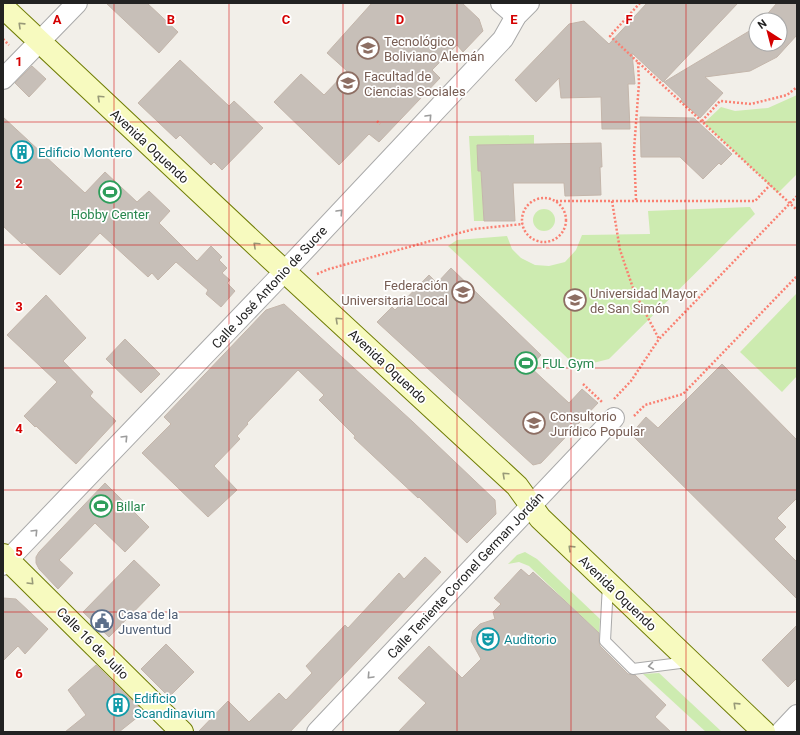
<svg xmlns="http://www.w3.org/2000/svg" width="800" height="735" viewBox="0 0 800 735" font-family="Roboto,sans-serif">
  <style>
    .grass { fill: #cdebb0 }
    .building { fill: #c7bfb8; stroke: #c4b6ab }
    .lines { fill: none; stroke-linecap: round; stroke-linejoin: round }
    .service-casing { stroke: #a9a9a9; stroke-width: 12 }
    .minor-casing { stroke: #a9a9a9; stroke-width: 22 }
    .secondary-casing { stroke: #707d05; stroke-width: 24 }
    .path { stroke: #fa8072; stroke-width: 2.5; stroke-dasharray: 2 2; stroke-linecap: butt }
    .service { stroke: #fff; stroke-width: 10 }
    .minor { stroke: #fff; stroke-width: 20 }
    .secondary { stroke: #f7fabf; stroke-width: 22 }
    .oneway { stroke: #979978 }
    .oneway2 { stroke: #9c9c9c }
    .grid { fill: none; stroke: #d40000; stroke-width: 1; stroke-opacity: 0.55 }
    .labels { text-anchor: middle; stroke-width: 3.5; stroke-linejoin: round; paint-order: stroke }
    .education-label { font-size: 13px; fill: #785e54; stroke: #fff; text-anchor: start }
    .street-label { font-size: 13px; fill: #222; stroke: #fff }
    .culture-label { font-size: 13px; fill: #0d838f; stroke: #fff; text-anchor: start }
    .leisure-label { font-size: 13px; fill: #27864d; stroke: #fff; text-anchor: start }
    .service-label { font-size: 13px; fill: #4e5e75; stroke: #fff; text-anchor: start }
    .grid-label { font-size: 13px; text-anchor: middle; font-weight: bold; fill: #d40000; stroke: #fff; stroke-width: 3.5; stroke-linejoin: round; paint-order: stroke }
  </style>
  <rect width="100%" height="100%" fill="#f2efe9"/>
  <g class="grass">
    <path d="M797,95V174L778,193L704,123L721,107L735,111L768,108Z"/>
    <path d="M534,135V144L477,145L478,171H481L484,221H474L469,136Z"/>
    <path d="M750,207L755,214L609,359L577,367L448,246L457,240L507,236L512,249L521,258L535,265L549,266L565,262L576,250L582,235L650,234L648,211Z"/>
    <circle cx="544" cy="220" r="11"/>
    <path d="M797,293V376L782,392L740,352Z"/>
    <path d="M525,552L537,559L600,619L599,633L529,566L519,562L508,564L517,555Z"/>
    <path d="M659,673L722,732H706L643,674Z"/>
  </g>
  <g class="building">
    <path d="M106,3H147L178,32L159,53Z"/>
    <path d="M372,3H462L479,19L483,31L463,52L457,45L432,70L440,78L379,142L369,134L339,165L274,102L301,74L324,95L347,71L327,53Z"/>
    <path d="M647,3H738L663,82L632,53L635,84H628L630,129H602L601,97L561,98L559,78L536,102L515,80L569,24L584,21L609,44Z"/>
    <path d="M777,3H797V35L777,57L750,71L705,77L723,93L700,118L681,101L682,99L664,82L756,27V44H780V20H762Z"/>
    <path d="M180,60L229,106L234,101L263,128L222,170L214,162L211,165L180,135L176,139L138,103Z"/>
    <path d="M32,66L46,79L29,97L15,83Z"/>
    <path d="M3,117L85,193L105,172L137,202L149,191L170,211L159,223L197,261L211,246L222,257L219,260L227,268L222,273L230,280L227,283L235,291L221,307L206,294L208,290L176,262L158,280L152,273L148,277L100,233L60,275L24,242L22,244L3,226Z"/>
    <path d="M640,117L694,118L732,154L721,165L719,163L703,179L680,157H641Z"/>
    <path d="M601,143L602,167H600L601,195L565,196L564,183H513L515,221H484L481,171H478L477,145Z"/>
    <path d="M451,268L541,355L530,367L569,403L582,389L598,403L541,463L533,465L377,322L392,307L395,310L429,275L437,283Z"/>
    <path d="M46,295L86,338L63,361L93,392L90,396L116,421L76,464L36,426L35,427L24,416L57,382L7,335Z"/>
    <path d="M284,304L413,422L495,500L496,514L467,543L419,497L418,498L354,438L355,436L319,400L324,395L298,370L247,423L248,424L237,436L240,439L214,466L237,490L208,517L142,453L171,424L164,417L266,310Z"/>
    <path d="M125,339L160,374L141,393L106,359Z"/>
    <path d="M722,364L797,440V498L777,518L786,527L774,539L797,562V599L631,434L646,417L658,428Z"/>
    <path d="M105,483L149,527L125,552L95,523L59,560L73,573L58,589L39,569L36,563V557L39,552Z"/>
    <path d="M425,557L441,572L290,732H198L228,701L249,722L279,693L286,700L312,673L306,666L345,625L348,628L399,573L404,579Z"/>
    <path d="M134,560L160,585L109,637L83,612Z"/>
    <path d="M521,569L529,576L533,572L564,600L599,633V641L600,646L628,674L635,675L666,705L655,717L671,732H398L426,703L398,678L429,646L462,678L481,659L471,641L473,631L480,624L495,619L493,612L501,604L494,598Z"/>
    <path d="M3,598L16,599L48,629L25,654L18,646L3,661Z"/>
    <path d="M797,625V678L788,687L762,660Z"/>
    <path d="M166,644L194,672L169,697L141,669Z"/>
    <path d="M96,665L144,712L119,732H65L86,715L68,690Z"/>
  </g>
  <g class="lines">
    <g class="service-casing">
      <path id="service" d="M608,584L605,641L633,669L688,662"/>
    </g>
    <g class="minor-casing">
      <g id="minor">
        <path d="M501,3L516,16"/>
        <path d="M3,79L77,3"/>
        <path d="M3,565L285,271L503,39L516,16L529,3"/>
        <path d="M317,732L614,418"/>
        <path d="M781,732L797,715"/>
      </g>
    </g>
    <g class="secondary-casing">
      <g id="secondary">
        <path d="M3,7L269,257L517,486L540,518L764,732"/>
        <path d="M3,555L182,732"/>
      </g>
    </g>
    <g class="path">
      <path d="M640,3L610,36L797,210"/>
      <path d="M3,39L9,45"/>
      <path d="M377,121L380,124"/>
      <path d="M702,121L720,101L751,104L787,95L797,87"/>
      <circle cx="544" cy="220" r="22"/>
      <path d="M636,200L634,150L639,83L638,62"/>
      <path d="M556,201H755L770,185"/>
      <path d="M612,201L620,250L634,291L659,339"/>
      <path d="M317,274L329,269L474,229L523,224"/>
      <path d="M583,384L602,402"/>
      <path d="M614,399L631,381L659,339L797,196"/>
      <path d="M634,416L645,405L683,394L797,276"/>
    </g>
    <use href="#service" class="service"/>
    <use href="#minor" class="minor"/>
    <use href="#secondary" class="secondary"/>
  </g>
  <defs><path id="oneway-chevron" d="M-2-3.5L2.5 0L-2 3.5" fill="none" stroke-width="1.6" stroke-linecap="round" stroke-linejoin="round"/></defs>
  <g class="oneway">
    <use href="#oneway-chevron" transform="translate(21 25) rotate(-136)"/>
    <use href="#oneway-chevron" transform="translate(100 98) rotate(-137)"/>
    <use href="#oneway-chevron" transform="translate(256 245) rotate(-137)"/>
    <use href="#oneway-chevron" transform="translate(338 320) rotate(-137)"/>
    <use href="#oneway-chevron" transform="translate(505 475) rotate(-137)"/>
    <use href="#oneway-chevron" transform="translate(571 548) rotate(-136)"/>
    <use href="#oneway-chevron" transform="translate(31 582) rotate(45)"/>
    <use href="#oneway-chevron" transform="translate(736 705) rotate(-136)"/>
  </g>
  <g class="oneway2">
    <use href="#oneway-chevron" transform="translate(429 117) rotate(-47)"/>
    <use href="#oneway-chevron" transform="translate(340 212) rotate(-47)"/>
    <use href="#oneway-chevron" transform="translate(125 438) rotate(-46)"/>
    <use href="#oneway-chevron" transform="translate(35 532) rotate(-46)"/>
    <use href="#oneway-chevron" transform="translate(651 666) rotate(172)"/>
    <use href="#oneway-chevron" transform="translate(370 676) rotate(133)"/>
  </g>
  <path class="grid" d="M114,3V732M229,3V732M343,3V732M457,3V732M571,3V732M686,3V732M3,122H797M3,245H797M3,368H797M3,490H797M3,612H797"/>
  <defs>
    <g id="university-ring" transform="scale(1.15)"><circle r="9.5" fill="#fff" stroke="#8d6e63" stroke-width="1.5"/><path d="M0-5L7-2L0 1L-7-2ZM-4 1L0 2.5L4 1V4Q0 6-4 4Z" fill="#8d6e63"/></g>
    <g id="building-ring" transform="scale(1.15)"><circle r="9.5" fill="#fff" stroke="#0f9aa8" stroke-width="1.5"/><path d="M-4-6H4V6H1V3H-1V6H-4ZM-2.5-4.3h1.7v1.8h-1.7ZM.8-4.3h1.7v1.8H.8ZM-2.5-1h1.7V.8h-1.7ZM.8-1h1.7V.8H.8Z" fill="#0f9aa8"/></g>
    <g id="stadium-ring" transform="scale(1.15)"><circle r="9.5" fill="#fff" stroke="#2e9e5b" stroke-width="1.5"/><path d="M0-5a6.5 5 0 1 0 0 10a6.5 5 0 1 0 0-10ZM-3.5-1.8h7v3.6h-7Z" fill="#2e9e5b"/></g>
    <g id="civic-ring" transform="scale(1.15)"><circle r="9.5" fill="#fff" stroke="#5c6f8a" stroke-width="1.5"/><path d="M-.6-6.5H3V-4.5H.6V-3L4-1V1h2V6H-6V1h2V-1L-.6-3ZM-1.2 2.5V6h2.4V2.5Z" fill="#5c6f8a"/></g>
    <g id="theatre-ring" transform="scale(1.15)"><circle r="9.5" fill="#fff" stroke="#0f9aa8" stroke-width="1.5"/><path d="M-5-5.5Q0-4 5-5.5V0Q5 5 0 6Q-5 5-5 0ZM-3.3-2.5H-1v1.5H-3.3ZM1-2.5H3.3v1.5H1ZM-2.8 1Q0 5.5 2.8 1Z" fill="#0f9aa8"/></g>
  </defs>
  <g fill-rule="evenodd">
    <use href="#university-ring" x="368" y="48"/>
    <use href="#university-ring" x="348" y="83"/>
    <use href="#building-ring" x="22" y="152"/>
    <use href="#stadium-ring" x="110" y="192"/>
    <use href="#university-ring" x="463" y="292"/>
    <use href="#university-ring" x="575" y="300"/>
    <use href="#stadium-ring" x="526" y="363"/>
    <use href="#university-ring" x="534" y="423"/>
    <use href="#stadium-ring" x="101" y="506"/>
    <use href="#civic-ring" x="102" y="621"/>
    <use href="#theatre-ring" x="488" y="639"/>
    <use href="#building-ring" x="118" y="705"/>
  </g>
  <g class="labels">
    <g class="education-label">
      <text x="384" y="46">Tecnológico<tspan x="384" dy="15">Boliviano Alemán</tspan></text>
      <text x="364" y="81">Facultad de<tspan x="364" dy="15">Ciencias Sociales</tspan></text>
      <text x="448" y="290" text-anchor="end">Federación<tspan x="448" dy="15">Universitaria Local</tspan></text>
      <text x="590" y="298">Universidad Mayor<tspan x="590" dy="15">de San Simón</tspan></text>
      <text x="550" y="421">Consultorio<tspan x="550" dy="15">Jurídico Popular</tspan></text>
    </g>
    <g class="street-label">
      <text transform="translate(150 146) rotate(43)" y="5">Avenida Oquendo</text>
      <text transform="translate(269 287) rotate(-47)" y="5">Calle José Antonio de Sucre</text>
      <text transform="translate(388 366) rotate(43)" y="5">Avenida Oquendo</text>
      <text transform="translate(465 575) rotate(-47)" y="5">Calle Teniente Coronel German Jordán</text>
      <text transform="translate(618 593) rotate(44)" y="5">Avenida Oquendo</text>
      <text transform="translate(93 643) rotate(45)" y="5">Calle 16 de Julio</text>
    </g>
    <g class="culture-label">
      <text x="38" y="157">Edificio Montero</text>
      <text x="504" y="644">Auditorio</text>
      <text x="134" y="703">Edificio<tspan x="134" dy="15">Scandinavium</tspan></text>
    </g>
    <g class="leisure-label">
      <text x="110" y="219" text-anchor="middle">Hobby Center</text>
      <text x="542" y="368">FUL Gym</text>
      <text x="116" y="511">Billar</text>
    </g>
    <g class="service-label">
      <text x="118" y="619">Casa de la<tspan x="118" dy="15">Juventud</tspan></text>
    </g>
  </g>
  <g class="grid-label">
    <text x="57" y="24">A</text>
    <text x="171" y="24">B</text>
    <text x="286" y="24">C</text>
    <text x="400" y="24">D</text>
    <text x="514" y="24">E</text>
    <text x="629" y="24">F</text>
    <text x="19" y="66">1</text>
    <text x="19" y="188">2</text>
    <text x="19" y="311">3</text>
    <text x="19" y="433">4</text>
    <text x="19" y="556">5</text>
    <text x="19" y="678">6</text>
  </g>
  <rect width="800" height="735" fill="none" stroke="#222222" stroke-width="8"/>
  <g transform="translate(768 32) rotate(324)"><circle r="19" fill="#ffffff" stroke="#a7a7a7"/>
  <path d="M0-3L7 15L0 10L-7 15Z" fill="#d40000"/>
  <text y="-6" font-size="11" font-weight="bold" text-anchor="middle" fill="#222222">N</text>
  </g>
</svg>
